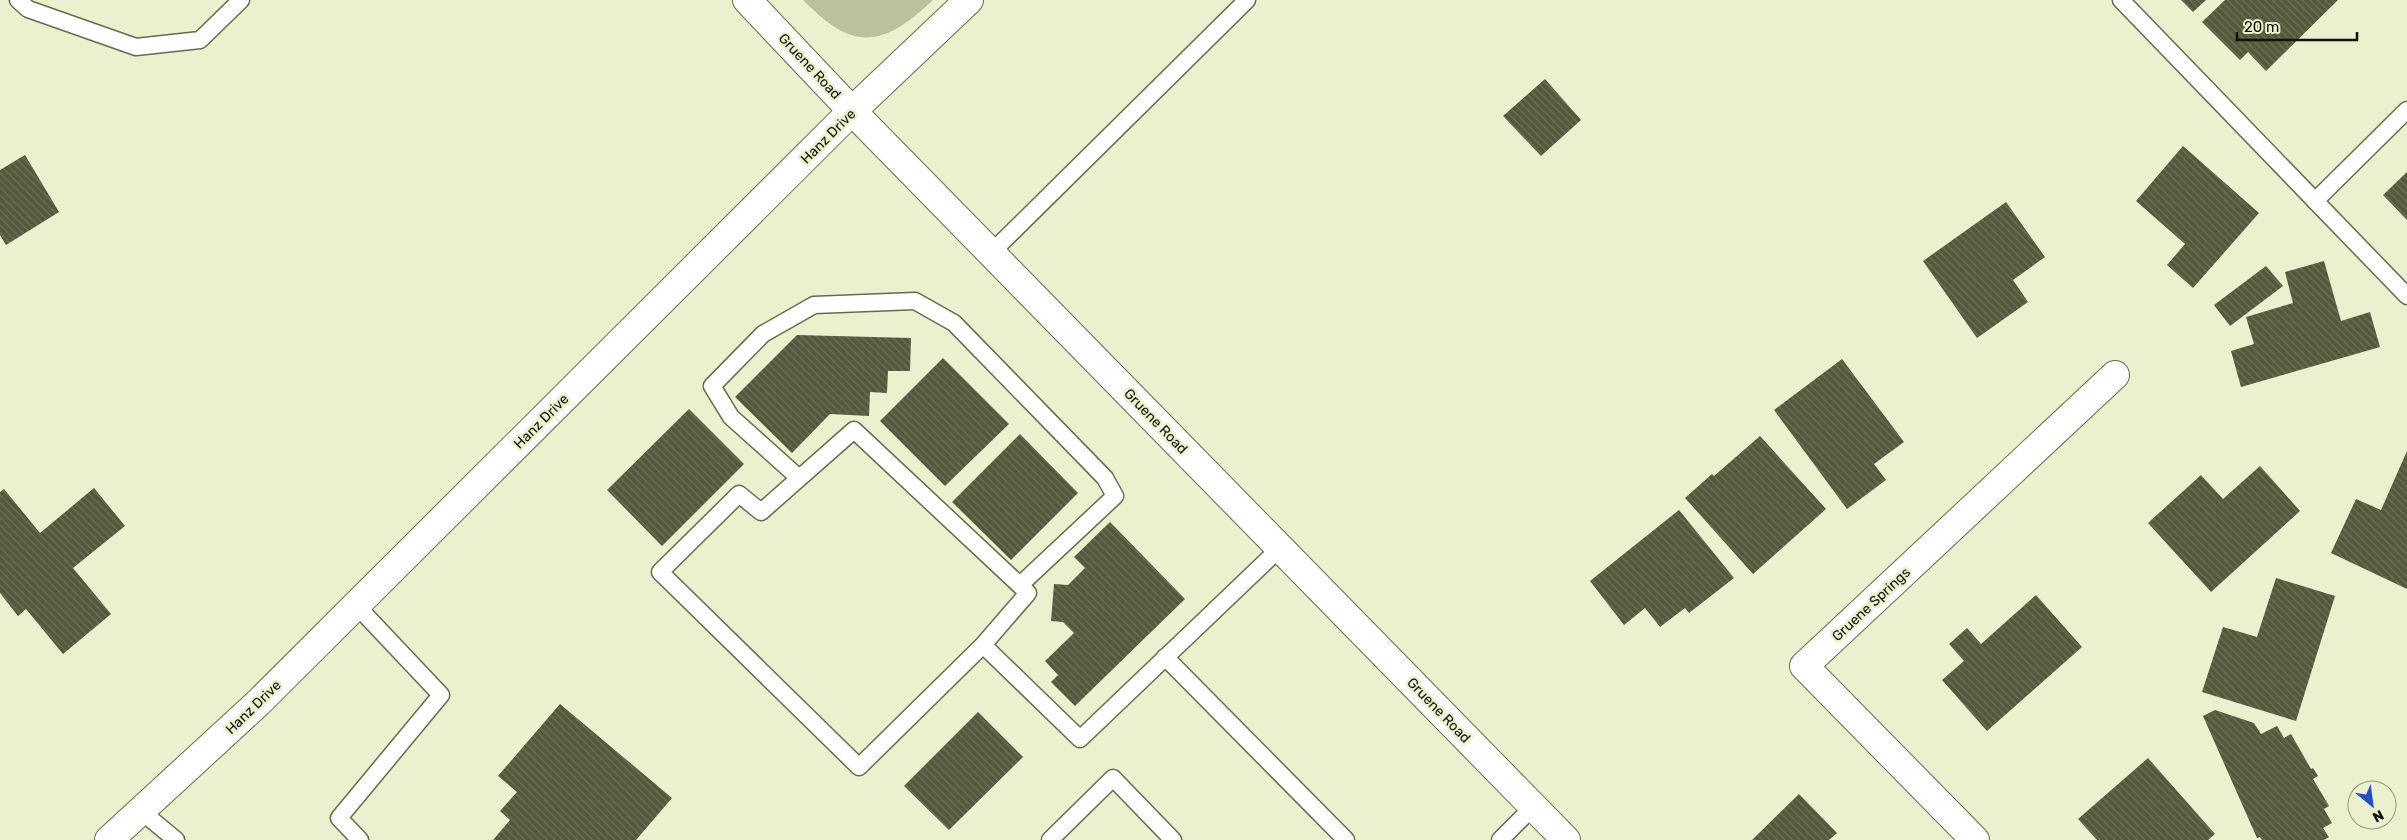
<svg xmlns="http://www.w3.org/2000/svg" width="2407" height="840" viewBox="0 0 2407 840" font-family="Rubik,sans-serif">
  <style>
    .green { fill: #bbc19b }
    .building { fill: url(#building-back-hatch) }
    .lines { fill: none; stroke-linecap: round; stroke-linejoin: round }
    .service-casing { stroke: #676b4d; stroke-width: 19 }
    .minor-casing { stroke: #676b4d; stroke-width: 30 }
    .tertiary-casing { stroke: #676b4d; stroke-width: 30 }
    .service { stroke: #fff; stroke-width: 16 }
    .minor { stroke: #fff; stroke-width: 28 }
    .tertiary { stroke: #fff; stroke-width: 28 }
    .labels { text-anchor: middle; stroke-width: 5; stroke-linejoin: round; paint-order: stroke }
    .street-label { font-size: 14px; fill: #111207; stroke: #ebf1cf }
  </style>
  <defs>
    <pattern id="building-back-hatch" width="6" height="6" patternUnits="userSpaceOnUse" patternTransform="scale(1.25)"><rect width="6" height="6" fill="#55593c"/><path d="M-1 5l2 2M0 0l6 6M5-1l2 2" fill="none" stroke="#6e715a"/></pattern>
  </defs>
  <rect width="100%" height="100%" fill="#ebf1cf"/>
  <path class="green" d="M803,0H933C881,49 853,51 803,0Z"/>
  <g class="building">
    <path d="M2181,0H2206L2193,12Z"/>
    <path d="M2225,0H2338L2266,71L2248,52L2240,60L2202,22Z"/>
    <path d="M1545,79L1581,120L1541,156L1503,116Z"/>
    <path d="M2183,146L2259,213L2193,288L2167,265L2185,244L2136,201Z"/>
    <path d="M25,155L59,212L6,245L0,235V170Z"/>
    <path d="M2407,172V220L2383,195Z"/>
    <path d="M2006,202L2045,257L2013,280L2028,302L1977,338L1923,261Z"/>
    <path d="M2324,261L2341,321L2370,312L2380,347L2241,387L2231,351L2254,344L2246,317L2293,303L2285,272Z"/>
    <path d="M2266,266L2283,286L2230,326L2214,305Z"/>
    <path d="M797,335L911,338L910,371H888L887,393L870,392L869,416L830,414L792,453L735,397Z"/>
    <path d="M943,358L1009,424L945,486L880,421Z"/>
    <path d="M1842,359L1904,442L1874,464L1886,480L1847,509L1774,410Z"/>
    <path d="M689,409L744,464L662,546L607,490Z"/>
    <path d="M1020,434L1078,493L1011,560L952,502Z"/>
    <path d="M1760,436L1826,509L1753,574L1685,498L1712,474L1714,476Z"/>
    <path d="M2407,451V589L2331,553L2356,499L2381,510Z"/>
    <path d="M2260,466L2300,511L2211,592L2148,523L2201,475L2223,499Z"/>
    <path d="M94,488L125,526L73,568L111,614L63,654L26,609L18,616L0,593V492L4,489L40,533Z"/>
    <path d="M1679,510L1734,578L1689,613L1685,608L1660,627L1645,608L1624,625L1590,581Z"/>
    <path d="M1110,522L1185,599L1075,706L1051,682L1058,675L1045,661L1074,633L1063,622L1051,621L1054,584L1068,585L1085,568L1074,557Z"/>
    <path d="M2276,578L2335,596L2296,721L2202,692L2223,627L2257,637Z"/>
    <path d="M2036,595L2082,647L1987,731L1942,680L1964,661L1949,644L1967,628L1981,644Z"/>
    <path d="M560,704L672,798L636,840H493L510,820L500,811L517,792L498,776Z"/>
    <path d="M2215,710L2254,723L2261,734L2277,726L2284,738L2291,734L2311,769L2313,768L2318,776L2313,779L2329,806L2324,809L2332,823L2323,828L2329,837L2324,840H2262L2260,837L2257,838L2203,716Z"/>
    <path d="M978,712L1023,757L949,830L904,786Z"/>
    <path d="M2148,758L2215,834L2208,840H2097L2078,819Z"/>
    <path d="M1799,794L1837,833L1829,840H1752Z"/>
  </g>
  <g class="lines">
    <g class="service-casing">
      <g id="service">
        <path d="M18,0L28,9L136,47L200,40L241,0"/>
        <path d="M2121,0L2407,296"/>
        <path d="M2315,201L2407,110"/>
        <path d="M991,253L1247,0"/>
        <path d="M799,478L731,417L712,386L763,334L814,305L915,301L954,323L1105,478L1115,496L1020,585"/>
        <path d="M356,605L441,695L339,818L360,840"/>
        <path d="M983,645L859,767L660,572L739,494L761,512L854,430L1028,593L983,645L1080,739L1280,548"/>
        <path d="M1165,657L1346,840"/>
        <path d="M141,811L176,840"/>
        <path d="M1050,840L1113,778L1173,840"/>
        <path d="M1500,840L1533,807"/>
      </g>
    </g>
    <g class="minor-casing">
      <path id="minor" d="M1975,840L1804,666L2115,375"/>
    </g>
    <g class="tertiary-casing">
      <g id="tertiary">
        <path d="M747,0L852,111L1566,840"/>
        <path d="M109,840L258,703L852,111L969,0"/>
      </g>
    </g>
    <use href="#service" class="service"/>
    <use href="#minor" class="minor"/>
    <use href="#tertiary" class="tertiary"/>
  </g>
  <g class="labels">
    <g class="street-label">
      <text transform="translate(810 66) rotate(47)" y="5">Gruene Road</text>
      <text transform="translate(828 136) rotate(-45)" y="5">Hanz Drive</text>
      <text transform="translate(541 421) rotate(-45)" y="5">Hanz Drive</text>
      <text transform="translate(1156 421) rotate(46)" y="5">Gruene Road</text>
      <text transform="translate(1871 604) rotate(-43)" y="5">Gruene Springs</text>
      <text transform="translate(253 707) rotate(-44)" y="5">Hanz Drive</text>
      <text transform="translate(1439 710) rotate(46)" y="5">Gruene Road</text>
    </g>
  </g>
  <g transform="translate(2372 805) rotate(151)"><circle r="24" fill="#ebf1cf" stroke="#94987f"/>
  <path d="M0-4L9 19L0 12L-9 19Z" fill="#274fbe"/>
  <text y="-8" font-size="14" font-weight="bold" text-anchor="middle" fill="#111207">N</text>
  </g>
  <path d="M2237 32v8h120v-8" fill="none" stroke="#111207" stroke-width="2.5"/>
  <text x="2244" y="32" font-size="15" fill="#111207" stroke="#ebf1cf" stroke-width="4" paint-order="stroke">20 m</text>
</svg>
